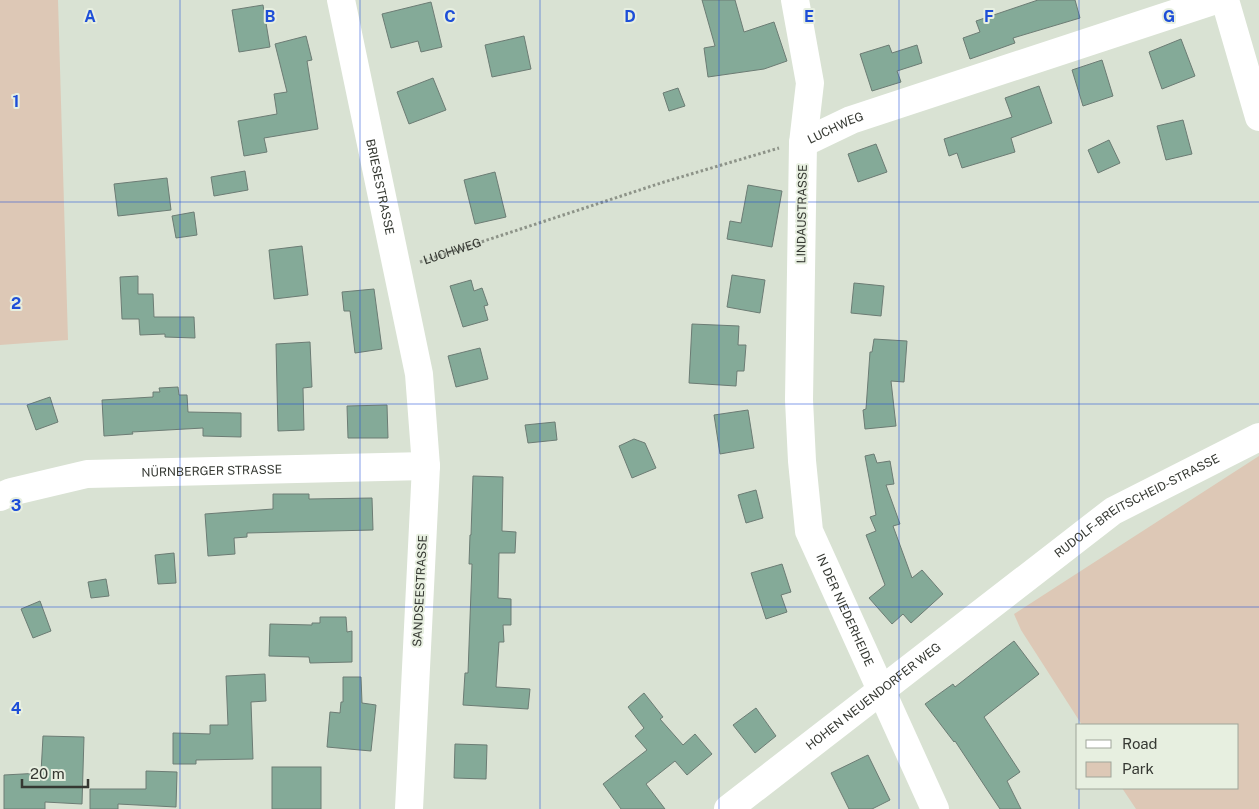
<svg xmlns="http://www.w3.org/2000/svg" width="1259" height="809" viewBox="0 0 1259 809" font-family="'Public Sans',sans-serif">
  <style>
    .green { fill: #ddc8b6 }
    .building { fill: #84aa98; stroke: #6c7c74 }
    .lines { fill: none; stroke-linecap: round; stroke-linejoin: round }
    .path { stroke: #8d9388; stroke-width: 3; stroke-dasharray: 2.5 2.5; stroke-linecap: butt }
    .minor { stroke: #fff; stroke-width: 28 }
    .grid { fill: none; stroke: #1d4ed8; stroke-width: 1; stroke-opacity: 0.55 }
    .labels { text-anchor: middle; stroke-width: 4; stroke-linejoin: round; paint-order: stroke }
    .street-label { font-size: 12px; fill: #353832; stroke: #e7efe0 }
    .grid-label { font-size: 16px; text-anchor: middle; font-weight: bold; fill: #1d4ed8; stroke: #e7efe0; stroke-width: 4; stroke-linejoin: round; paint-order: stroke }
  </style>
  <rect width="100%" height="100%" fill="#d9e2d3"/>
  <g class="green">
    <path d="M0,0H58L68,340L0,345Z"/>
    <path d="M1259,456V809H1136L1122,788H1238V725H1082L1021,630L1014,614Z"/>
  </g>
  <g class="building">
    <path d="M702,0H735L744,32L774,22L787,61L764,69L708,77L704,48L715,46Z"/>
    <path d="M1038,0H1075L1080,18L1013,38L1015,43L970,59L963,38L980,32L976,21Z"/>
    <path d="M431,2L442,47L421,52L418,41L391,48L382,14Z"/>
    <path d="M263,5L270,47L239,52L232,10Z"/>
    <path d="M306,36L312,60L307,61L318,129L264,138L267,152L244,156L238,121L277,114L274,94L287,92L275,44Z"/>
    <path d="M524,36L531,69L492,77L485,45Z"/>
    <path d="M1181,39L1195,76L1162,89L1149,52Z"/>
    <path d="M889,45L892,53L917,45L922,63L897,71L901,82L872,91L860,54Z"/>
    <path d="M1102,60L1113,96L1083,106L1072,70Z"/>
    <path d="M433,78L446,110L409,124L397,92Z"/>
    <path d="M1039,86L1052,123L1011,138L1015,152L962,168L957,153L949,156L944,139L1012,117L1005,98Z"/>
    <path d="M678,88L685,106L669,111L663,93Z"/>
    <path d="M1183,120L1192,154L1166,160L1157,126Z"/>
    <path d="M1109,140L1120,163L1098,173L1088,150Z"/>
    <path d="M876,144L887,172L858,182L848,154Z"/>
    <path d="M245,171L248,190L214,196L211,177Z"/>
    <path d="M495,172L506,217L475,224L464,180Z"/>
    <path d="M167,178L171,210L118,216L114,184Z"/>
    <path d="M748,185L782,191L772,247L727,239L730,221L741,223Z"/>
    <path d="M194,212L197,235L176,238L172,216Z"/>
    <path d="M302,246L308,295L274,299L269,250Z"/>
    <path d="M732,275L765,280L760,313L727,307Z"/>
    <path d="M138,276V294H153L154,317H194L195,338L165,337V334L140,335L139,319H122L120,277Z"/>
    <path d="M471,280L474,291L482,288L488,305L484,306L488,320L463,327L450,286Z"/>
    <path d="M854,283L884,286L881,316L851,313Z"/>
    <path d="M374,289L382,349L355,353L350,311H344L342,292Z"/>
    <path d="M692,324L739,326L738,345H746L744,371H737L736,386L689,383Z"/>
    <path d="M874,339L907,341L904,382L891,381L896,426L865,429L863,410L866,409L870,352H872Z"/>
    <path d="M310,342L312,387L303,388L304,430L278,431L276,344Z"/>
    <path d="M480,348L488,379L456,387L448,356Z"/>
    <path d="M178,387L179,395H187L188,412L241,413V437L203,436V428L132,432L133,434L104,436L102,400L153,397V392H160L159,388Z"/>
    <path d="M50,397L58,422L36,430L27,405Z"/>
    <path d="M387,405L388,438H348L347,406Z"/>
    <path d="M748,410L754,448L720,454L714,415Z"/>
    <path d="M555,422L557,440L528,443L525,425Z"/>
    <path d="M634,439L645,443L656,468L632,478L619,446Z"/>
    <path d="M874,454L877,463L890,461L894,484L886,485L900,524L893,526L912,578L922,570L943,594L911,623L903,614L892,624L869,598L885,585L866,535L876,531L870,517L876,515L865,456Z"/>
    <path d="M473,476L503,477L502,531L516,532L515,553H499L498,598L511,599V625H503L504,642H499L496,687L530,689L528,709L463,705L465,673H468L472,564H469L470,535H471Z"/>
    <path d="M756,490L763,518L746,523L738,495Z"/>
    <path d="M273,494H309V499L372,498L373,530L247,533V537L234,538L235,554L208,556L205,514L273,509Z"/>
    <path d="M174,553L176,583L158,584L155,555Z"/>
    <path d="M782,564L791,592L781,595L787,612L766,619L751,573Z"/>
    <path d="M106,579L109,596L91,598L88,582Z"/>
    <path d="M40,601L51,631L33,638L21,609Z"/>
    <path d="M320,617H346L347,632L352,631V662L310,663L309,657L269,656L270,624L312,625V623H320Z"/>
    <path d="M1014,641L1039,674L984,717L1020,772L1007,781L1021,809H1000L955,741L954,742L925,704L953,684L955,687Z"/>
    <path d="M265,674L266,701L251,702L253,759L196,760V764H173V733L210,734V725H228L226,676Z"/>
    <path d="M343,677H361L362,703L376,705L371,751L327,747L330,712L340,713L341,702H343Z"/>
    <path d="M644,693L663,717L660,719L683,745L695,734L712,754L687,775L675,761L646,784L665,809H621L603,784L647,750L635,736L644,728L628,707Z"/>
    <path d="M756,708L776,736L755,753L733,725Z"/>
    <path d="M43,736L84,737L82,804L45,802V809H4V775L41,773Z"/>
    <path d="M455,744L487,745L486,779L454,778Z"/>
    <path d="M868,755L890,800L872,809H849L831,773Z"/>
    <rect x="272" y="767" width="49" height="42"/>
    <path d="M146,771L177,772L176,807L118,804V809H90V789H146Z"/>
  </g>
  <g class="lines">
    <path class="path" id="s1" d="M420,262L664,182L779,148"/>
    <g class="minor">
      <path id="s2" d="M341,0L419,374L426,466L409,809"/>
      <path id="s3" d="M795,0L810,83L803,143L799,400L802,461L809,531L935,809"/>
      <path d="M1225,0L1259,117"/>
      <path id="s4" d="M803,143L851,120L1216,0"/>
      <path id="s5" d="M0,497L11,492L87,474L426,466"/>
      <path id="s6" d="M728,809L1113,511L1259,437"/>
    </g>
  </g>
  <path class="grid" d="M180,0V809M360,0V809M540,0V809M719,0V809M899,0V809M1079,0V725M0,202H1259M0,404H1259M0,607H1259M1079,788V809"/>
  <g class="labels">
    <g class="street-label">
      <text dy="4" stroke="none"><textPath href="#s4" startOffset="36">LUCHWEG</textPath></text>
      <text dy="4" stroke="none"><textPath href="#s2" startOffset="191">BRIESESTRASSE</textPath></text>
      <text transform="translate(802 214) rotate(-89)" y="4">LINDAUSTRASSE</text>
      <text dy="4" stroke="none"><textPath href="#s1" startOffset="34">LUCHWEG</textPath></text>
      <text dy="4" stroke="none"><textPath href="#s5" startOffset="215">NÜRNBERGER STRASSE</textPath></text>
      <text dy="4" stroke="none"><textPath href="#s6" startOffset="510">RUDOLF-BREITSCHEID-STRASSE</textPath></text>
      <text transform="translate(420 591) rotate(-87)" y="4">SANDSEESTRASSE</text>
      <text dy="4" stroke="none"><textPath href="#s3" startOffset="620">IN DER NIEDERHEIDE</textPath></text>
      <text dy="4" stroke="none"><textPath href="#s6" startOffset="184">HOHEN NEUENDORFER WEG</textPath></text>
    </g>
  </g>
  <g class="grid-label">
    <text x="90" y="22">A</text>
    <text x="270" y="22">B</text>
    <text x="450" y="22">C</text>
    <text x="630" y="22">D</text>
    <text x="809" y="22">E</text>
    <text x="989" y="22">F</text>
    <text x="1169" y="22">G</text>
    <text x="16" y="107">1</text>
    <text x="16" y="309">2</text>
    <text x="16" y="511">3</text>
    <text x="16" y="714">4</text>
  </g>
  <rect x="1076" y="724" width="162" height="65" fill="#e7efe0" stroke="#a0a69a"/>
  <rect x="1086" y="740" width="25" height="8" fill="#ffffff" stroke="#a0a69a"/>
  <text x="1122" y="749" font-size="15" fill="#353832">Road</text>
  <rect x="1086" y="762" width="25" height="15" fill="#ddc8b6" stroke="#a0a69a"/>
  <text x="1122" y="774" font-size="15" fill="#353832">Park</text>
  <path d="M22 779v8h66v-8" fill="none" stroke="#353832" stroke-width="2.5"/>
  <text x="30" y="779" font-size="15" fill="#353832" stroke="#e7efe0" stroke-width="4" paint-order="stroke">20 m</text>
</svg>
